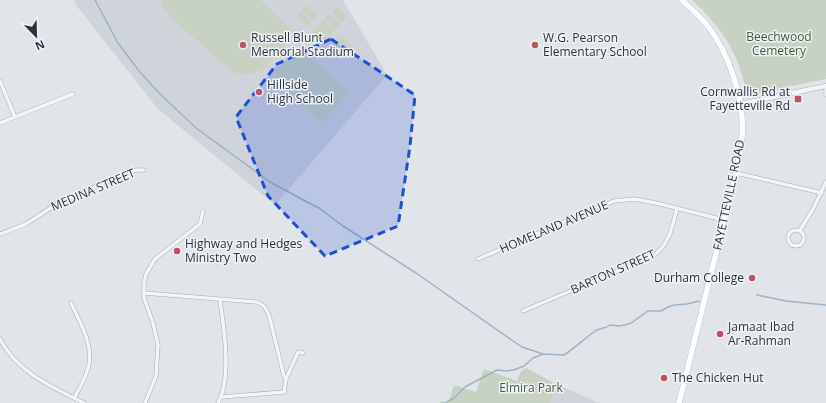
<svg xmlns="http://www.w3.org/2000/svg" width="826" height="403" viewBox="0 0 826 403" font-family="'Open Sans',sans-serif">
  <style>
    .built { fill: #cfd3da }
    .green { fill: #c7d2c3 }
    .lines { fill: none; stroke-linecap: round; stroke-linejoin: round }
    .stream { stroke: #9fb2c6; stroke-width: 1.5 }
    .minor-casing { stroke: #a7abb2; stroke-width: 4.5 }
    .tertiary-casing { stroke: #a7abb2; stroke-width: 5.5 }
    .secondary-casing { stroke: #a7abb2; stroke-width: 6 }
    .minor { stroke: #f3f5f7; stroke-width: 3.5 }
    .tertiary { stroke: #f3f5f7; stroke-width: 4.5 }
    .secondary { stroke: #fff; stroke-width: 5.5 }
    .marked { fill: #1d4ed8; fill-opacity: 0.2; stroke: #1d4ed8; stroke-width: 3; stroke-dasharray: 8 5; stroke-linejoin: round }
    .poi-dot { fill: #c45063; stroke: #f0f3f6; stroke-width: 1.5 }
    .labels { text-anchor: middle; stroke-width: 3; stroke-linejoin: round; paint-order: stroke }
    .park-label { font-size: 12px; fill: #3f5939; stroke: #f0f3f6 }
    .poi-label { font-size: 12px; fill: #2b323f; stroke: #f0f3f6; text-anchor: start }
    .street-label { font-size: 12px; fill: #2b323f; stroke: #f0f3f6 }
  </style>
  <rect width="100%" height="100%" fill="#e1e4e8"/>
  <g class="built">
    <path d="M74,0H343L387,75L275,205L158,109L76,5Z"/>
    <path d="M556,384L599,403H551Z"/>
  </g>
  <g class="green">
    <path d="M162,0H260L294,32L274,57L263,69L251,74H242L234,73L170,17L162,5Z"/>
    <path d="M692,0H826V79L752,94L748,93L746,91C739,53 720,26 692,0Z"/>
    <path d="M306,5L318,15L313,20L302,10Z"/>
    <path d="M336,7L347,17L342,22L331,12Z"/>
    <path d="M300,12L312,22L307,27L296,17Z"/>
    <path d="M329,14L341,24L336,29L325,19Z"/>
    <path d="M323,20L335,30L330,36L319,26Z"/>
    <path d="M317,27L329,37L324,43L313,32Z"/>
    <path d="M341,36L352,46L347,51L336,41Z"/>
    <path d="M335,43L346,53L341,58L330,48Z"/>
    <path d="M298,47L349,93L322,123L271,76Z"/>
    <path d="M526,368L556,384L551,403H440L442,401L448,403L454,385L476,392L484,369L517,381L521,371Z"/>
  </g>
  <g class="lines">
    <g class="stream">
      <path d="M95,0L118,43L139,71L160,94L196,128L270,182L307,202L319,208L343,226L416,273L513,341L522,347L543,354"/>
      <path d="M757,295L786,301L826,305"/>
      <path d="M445,403L454,398L465,387L497,370L507,371L514,370L524,366L533,358L543,354L564,355C575,348 584,339 595,331C600,328 605,329 610,325L619,326L625,325L631,323L648,311H661L668,307L674,305L687,304L699,301"/>
    </g>
    <g class="minor-casing">
      <g id="minor">
        <path d="M0,81L15,117"/>
        <path d="M826,86V95"/>
        <path d="M0,123L73,94"/>
        <path d="M736,173L822,193"/>
        <circle cx="796" cy="238" r="8"/>
        <path d="M800,230L812,211L826,182"/>
        <path d="M0,234L26,224L60,202L132,171L137,170H144"/>
        <path d="M478,259L592,210L614,201L634,199L656,203L724,220"/>
        <path d="M144,293L257,302L264,306L269,315L284,376L286,379L298,352L303,353"/>
        <path d="M71,303C79,321 93,343 89,364C87,376 80,388 74,398"/>
        <path d="M523,311L653,256C670,244 672,227 677,208"/>
        <path d="M0,339C17,372 52,387 84,403"/>
        <path d="M221,397L284,392L286,379"/>
        <path d="M145,403L156,376L158,345L153,323L144,298V283L146,274L155,259L200,224L203,211"/>
        <path d="M218,403C232,377 224,329 220,300"/>
      </g>
    </g>
    <g class="tertiary-casing">
      <path id="tertiary" d="M740,104L826,86"/>
    </g>
    <g class="secondary-casing">
      <path id="secondary" d="M679,403L736,173C739,161 741,149 742,137C745,100 729,52 706,24C699,15 690,8 682,0"/>
    </g>
    <use href="#minor" class="minor"/>
    <use href="#tertiary" class="tertiary"/>
    <use href="#secondary" class="secondary"/>
  </g>
  <path class="marked" d="M331,39L415,95L410,146L398,226L325,256L268,196L236,117L277,64Z"/>
  <g class="poi-dot">
    <circle cx="243" cy="45" r="4"/>
    <circle cx="535" cy="45" r="4"/>
    <circle cx="259" cy="92" r="4"/>
    <rect x="794" y="95" width="8" height="8" rx="2"/>
    <circle cx="177" cy="251" r="4"/>
    <circle cx="752" cy="278" r="4"/>
    <circle cx="720" cy="334" r="4"/>
    <circle cx="664" cy="378" r="4"/>
  </g>
  <g class="labels">
    <g class="park-label">
      <text x="779" y="41">Beechwood<tspan x="779" dy="14">Cemetery</tspan></text>
      <text x="531" y="392">Elmira Park</text>
    </g>
    <g class="poi-label">
      <text x="251" y="42">Russell Blunt<tspan x="251" dy="14">Memorial Stadium</tspan></text>
      <text x="543" y="42">W.G. Pearson<tspan x="543" dy="14">Elementary School</tspan></text>
      <text x="267" y="89">Hillside<tspan x="267" dy="14">High School</tspan></text>
      <text x="790" y="96" text-anchor="end">Cornwallis Rd at<tspan x="790" dy="14">Fayetteville Rd</tspan></text>
      <text x="185" y="248">Highway and Hedges<tspan x="185" dy="14">Ministry Two</tspan></text>
      <text x="744" y="282" text-anchor="end">Durham College</text>
      <text x="728" y="331">Jamaat Ibad<tspan x="728" dy="14">Ar-Rahman</tspan></text>
      <text x="672" y="382">The Chicken Hut</text>
    </g>
    <g class="street-label">
      <text transform="translate(93 190) rotate(-23)" y="4">MEDINA STREET</text>
      <text transform="translate(729 195) rotate(-78)" y="4">FAYETTEVILLE ROAD</text>
      <text transform="translate(554 227) rotate(-23)" y="4">HOMELAND AVENUE</text>
      <text transform="translate(613 272) rotate(-24)" y="4">BARTON STREET</text>
    </g>
  </g>
  <g transform="translate(36 36) rotate(157)" stroke="#f0f3f6" stroke-width="3" paint-order="stroke">
  <path d="M0-3L7 15L0 10L-7 15Z" fill="#2b323f"/>
  <text y="-6" font-size="11" font-weight="bold" text-anchor="middle" fill="#2b323f">N</text>
  </g>
</svg>
